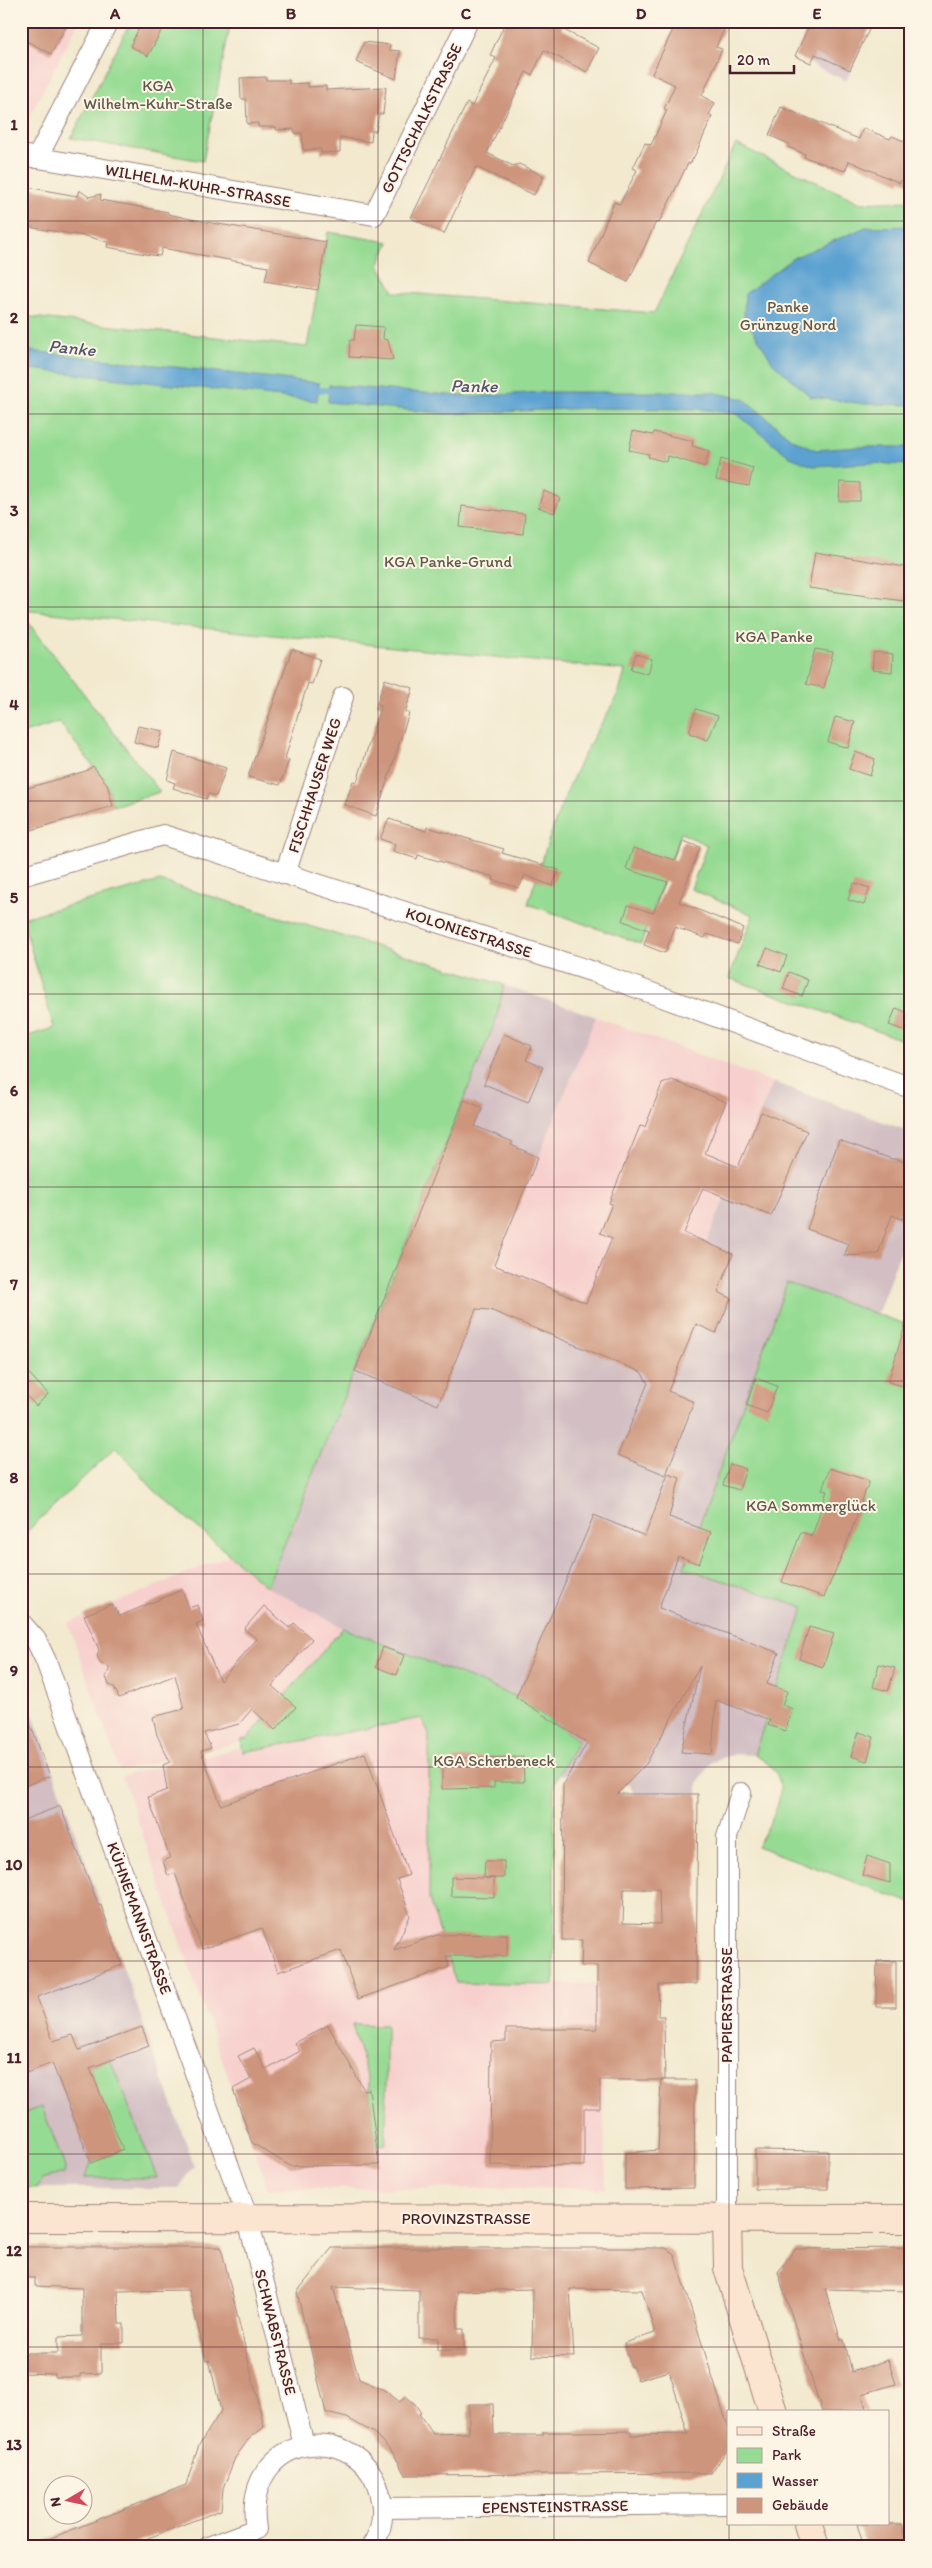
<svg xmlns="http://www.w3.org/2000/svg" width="932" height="2568" viewBox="0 0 932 2568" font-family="Itim,sans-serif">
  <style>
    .built { fill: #f7d0cd }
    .industrial { fill: #d2bec3 }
    .green { fill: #96db93; stroke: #707d5f }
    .water { fill: #5ba2d1; stroke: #52607e }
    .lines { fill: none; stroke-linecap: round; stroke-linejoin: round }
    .stream { stroke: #5ba2d1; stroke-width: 6 }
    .building { fill: #ce957d; fill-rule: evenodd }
    .street-casing { stroke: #9e847d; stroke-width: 22 }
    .secondary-casing { stroke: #9e847d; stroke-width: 30 }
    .street { stroke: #fff; stroke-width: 20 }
    .secondary { stroke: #fce5d0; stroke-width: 28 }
    .grid { fill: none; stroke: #4a1f2b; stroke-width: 1; stroke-opacity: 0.55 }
    .labels { text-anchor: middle; stroke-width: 4; stroke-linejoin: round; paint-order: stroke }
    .park-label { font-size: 16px; fill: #61574a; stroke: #fcf5e5 }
    .street-label { font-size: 16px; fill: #4a1f2b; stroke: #fcf5e5 }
    .water-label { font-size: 18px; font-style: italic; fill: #51536d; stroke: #fcf5e5 }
    .neatline { fill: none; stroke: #4a1f2b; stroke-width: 2 }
    .grid-label { font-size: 16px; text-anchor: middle; font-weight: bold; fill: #4a1f2b }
  </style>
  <rect width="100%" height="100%" fill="#fcf5e5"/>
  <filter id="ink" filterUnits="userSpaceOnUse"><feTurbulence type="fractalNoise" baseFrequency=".02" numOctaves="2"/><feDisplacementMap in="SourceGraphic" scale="10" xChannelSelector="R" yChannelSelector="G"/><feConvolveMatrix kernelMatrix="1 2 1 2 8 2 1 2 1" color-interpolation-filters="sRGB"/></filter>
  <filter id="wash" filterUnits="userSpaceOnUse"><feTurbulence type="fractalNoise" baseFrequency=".0096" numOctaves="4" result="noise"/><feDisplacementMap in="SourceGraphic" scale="20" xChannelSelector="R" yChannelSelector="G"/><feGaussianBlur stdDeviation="1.12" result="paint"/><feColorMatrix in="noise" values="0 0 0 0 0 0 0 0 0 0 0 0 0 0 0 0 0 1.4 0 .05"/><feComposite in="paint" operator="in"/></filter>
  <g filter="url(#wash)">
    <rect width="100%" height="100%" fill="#f2e9cf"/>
    <g class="built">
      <path d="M21,21H79L23,129L21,128Z"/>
      <path d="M596,1017L773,1082L651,1376L478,1305Z"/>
      <path d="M230,1555L267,1587L343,1628L247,1740L120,1771L68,1623Z"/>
      <path d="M422,1718L429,1735L456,1983L597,1984L596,2080H603L606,2188L268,2189L122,1776L242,1747L244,1752Z"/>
    </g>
    <g class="industrial">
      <path d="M811,21H873L846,81L795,56Z"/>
      <path d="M504,985L596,1017L478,1305L651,1376L773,1082L911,1132V1221L877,1315L787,1283L684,1568L804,1607L754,1755L733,1754L712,1762L698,1782V1794H634L625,1774L558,1775L578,1739L517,1697L343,1628L267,1587L495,1022Z"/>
      <path d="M21,1681L194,2166L179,2188H21Z"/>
    </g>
    <g class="green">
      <path d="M131,21H231L203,161L71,138Z"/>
      <path d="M736,144L861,203L911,201V1043L729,978L753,915L691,889L707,845L681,833L641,944L528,904C544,853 560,801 585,753C598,726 620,700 625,670L21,610V316L307,347L328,232L389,242L379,265L394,292L654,313Z"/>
      <path d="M21,613L160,792L113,806L107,784L59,722L21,734Z"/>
      <path d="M160,881L504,985L495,1022L267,1587L154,1490L116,1447L21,1537V1038L54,1028L22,918Z"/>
      <path d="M787,1283L911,1326V1903L757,1846C775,1815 800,1777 754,1755L804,1607L684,1568Z"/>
      <path d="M343,1628L517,1697L578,1740L554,1783V1985L456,1983L429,1899V1735L422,1718L243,1752L241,1740L247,1739Z"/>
      <path d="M352,2024L386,2025V2144L376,2145L368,2080Z"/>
      <path d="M103,2041L110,2059L157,2178H85L91,2163L122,2150L79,2052Z"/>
      <path d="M42,2107L65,2167L64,2173L42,2179L37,2188L21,2187V2114Z"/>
    </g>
    <g class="water">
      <path d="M911,226V405L865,404L811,397L773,363L744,316L745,294L793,258L866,227Z"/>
      <path d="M21,350L319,383L317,401L21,368Z"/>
      <path d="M329,385L474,397L541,392H712L744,399L792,439L816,450L857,447H911V465L869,463L813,466L790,457L737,414L701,409L590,408L449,414L328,402Z"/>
    </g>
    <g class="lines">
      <path class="stream" d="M310,389L335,391"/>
    </g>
    <g id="blocks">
      <g class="building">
        <path d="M21,21H69L51,54L21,38Z"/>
        <path d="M506,21H561L562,29L599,48L587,72L544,50L532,75L526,72L487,153L513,166L519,164L544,176L534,195L476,167L444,234L411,218L467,103L472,106L496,58L490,55Z"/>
        <path d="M677,21H721L718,27L724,29L716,47L722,49L702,96L715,103L709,115L712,117L697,151L690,164L688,163L659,223L656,222L628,282L589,263L614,202L620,204L637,170L633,168L645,143L651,145L667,110L664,109L675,85L652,74Z"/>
        <path d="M811,21H873L850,70L815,54L811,63L795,56Z"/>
        <path d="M142,22L161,31L148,56L130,46Z"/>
        <path d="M364,42L390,45L389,50L400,51L396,79L356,62Z"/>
        <path d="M266,77V80H289V84L308,83V87L326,86V90L386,87L383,114H379L376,131H372L371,142L340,137V152L321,153V149L303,150L302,133H295L294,129L276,130V127H258V123L247,124L246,99H241L240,78Z"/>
        <path d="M781,107L859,139L863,128L890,139L892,136L911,144V184L901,180L900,183L849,161L845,171L804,157L805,154L788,147L789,144L769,135Z"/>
        <path d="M21,186L77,196L79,190L89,197L101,194L100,200L168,212V214L200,221L326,242L318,290L265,281L268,267L162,248L160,256L151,255L107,247L108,242L85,236L21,226Z"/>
        <path d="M356,325L384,327L383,339L388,340L393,360L349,357L350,340H354Z"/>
        <path d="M633,431L653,435L654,432L693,441L692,446L709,451L705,467L668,456L667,462L648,457L649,454L629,450Z"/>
        <path d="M721,459L753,468L749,486L716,480Z"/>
        <path d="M840,482L860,483V501H839Z"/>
        <path d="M544,491L560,498L554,513L538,507Z"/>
        <path d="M462,506L525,514L523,534L460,527Z"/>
        <path d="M815,552L911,568V602L809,588Z"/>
        <path d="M292,649L320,659L312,684L308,683L300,708L285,759L289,760L280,785L248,777Z"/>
        <path d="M815,649L833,652L824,688L806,684Z"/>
        <path d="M874,652L893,654L892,672L872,670Z"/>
        <path d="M636,654L652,659L648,674L631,669Z"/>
        <path d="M385,679L413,688L405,712L409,713L376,816L345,805L353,781L357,782L381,705L377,704Z"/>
        <path d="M696,709L718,716L708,740L689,733Z"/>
        <path d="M835,717L855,722L848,748L828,742Z"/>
        <path d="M138,726L163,731L158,748L134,742Z"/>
        <path d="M174,752L226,768L216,796L208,794L206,799L173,788L175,783L167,780Z"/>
        <path d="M855,752L875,759L870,776L849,769Z"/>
        <path d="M93,766L107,784L113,806L21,833V790L86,771Z"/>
        <path d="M389,819L426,831L427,827L504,849L502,853L559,870L552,886L525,875L519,888L493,880L494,877L418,855L417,859L393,851L395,844L380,839Z"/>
        <path d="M683,841L700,847L679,902L743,928L738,944L707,934L705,938L675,927L665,953L644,945L649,930L623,921L628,905L653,913L668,882L626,869L633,848L676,860Z"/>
        <path d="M854,883L870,888L864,905L848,900Z"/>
        <path d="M767,948L787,956L781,972L760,964Z"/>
        <path d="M789,972L808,980L802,996L783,989Z"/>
        <path d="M896,1008L911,1014V1033L889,1025Z"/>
        <path d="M504,1034L532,1046L526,1060L543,1067L528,1102L484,1084Z"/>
        <path d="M672,1080L726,1102L705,1153L738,1167L761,1112L807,1131L771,1216L703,1188L684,1233L733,1254L718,1292L731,1298L716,1333L696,1324L671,1384L668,1391L694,1402L666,1475L618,1455L648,1383L641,1372L490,1310L476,1309L438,1405L355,1371L464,1100L483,1108L475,1126L513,1142L511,1145L538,1157L494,1265L586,1303L612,1238L600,1233L612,1204L609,1203L640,1126L645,1127L662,1084Z"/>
        <path d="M839,1140L892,1159H898L911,1166V1222L892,1215L878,1254L844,1256L849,1244L807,1229Z"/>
        <path d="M908,1316H911V1373L907,1387L888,1382Z"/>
        <path d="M21,1365L48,1394L36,1406L21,1390Z"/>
        <path d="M756,1378L777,1386L767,1413L746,1405Z"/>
        <path d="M730,1464L746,1469L739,1490L723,1485Z"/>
        <path d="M830,1468L869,1481L846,1546L824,1597L782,1582L801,1532L812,1536L827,1491L822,1490Z"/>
        <path d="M668,1474L680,1478L669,1517L711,1532L699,1564L678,1556L659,1608L779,1653L767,1684L787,1691L782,1705L793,1709L785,1731L768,1725L770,1720L716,1700L712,1754L681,1752L700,1666L646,1764L617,1794H698L696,1984L659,1985L658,2016H664L665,2080H600V2108H584V2166L490,2165L491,2042L506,2041V2029H597V1966H581L582,1940H562L563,1784L587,1743L516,1697L594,1515L645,1536ZM624,1889H659L660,1924L623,1923Z"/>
        <path d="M182,1590L189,1608L197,1605L203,1621L196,1624L220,1681L257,1639L244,1629L264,1606L290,1628L294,1623L312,1639L272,1686L296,1707L275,1730L252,1709L239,1724L204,1733L211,1748L201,1751L221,1805L365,1753L409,1875L397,1879L410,1916L394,1950L437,1935L507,1934V1956H446L449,1967L358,1999L341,1950L278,1972L262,1928L202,1949L175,1873L168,1876L163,1861L170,1858L148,1797L167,1790L163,1765L170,1762L157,1735L153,1717L184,1709L175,1675L119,1698L114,1687L109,1685L106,1677L110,1667L100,1663L97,1656L99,1650L84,1615L112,1604L120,1616Z"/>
        <path d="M809,1627L834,1634L823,1667L799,1659Z"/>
        <path d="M383,1647L404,1655L397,1675L376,1667Z"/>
        <path d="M879,1664L895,1668L888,1691L873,1687Z"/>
        <path d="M23,1705L50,1776L21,1787V1706Z"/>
        <path d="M859,1732L874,1737L867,1761L851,1756Z"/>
        <path d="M523,1757L524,1782H494V1788L442,1789V1762H454V1758Z"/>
        <path d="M60,1806L99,1906L101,1905L122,1965L37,1997L53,2041L73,2035L79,2050L142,2027L149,2046L90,2068L123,2150L91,2163L52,2063L21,2075V1821Z"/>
        <path d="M867,1856L890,1864V1883L862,1875Z"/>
        <path d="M485,1861H504V1878H485H494V1897L451,1896V1877L484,1878Z"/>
        <path d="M877,1961H896V2007H876Z"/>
        <path d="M328,2025L364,2090L369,2089L379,2165L290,2166L252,2143L233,2089L251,2079L238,2056L254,2048L266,2070L300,2051L295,2043Z"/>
        <path d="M661,2080H695L694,2188L625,2189V2153L658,2150Z"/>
        <path d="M755,2150L828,2151V2189H755Z"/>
        <path d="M21,2247H221L264,2427L248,2440L235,2458L223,2488L221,2510L125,2547H28L186,2485L199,2445L221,2411L209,2360L206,2361L189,2290L118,2291L119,2324H124V2343H101V2373L80,2374V2377H55V2374L21,2373V2353H58V2337L82,2336V2288L35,2286V2278H21Z"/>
        <path d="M332,2248H666L674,2254L728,2427V2449L711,2473L405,2475L394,2454L374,2433L347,2418L326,2413L297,2292ZM333,2287L419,2290V2338H438V2350H464V2329H457V2291L533,2289L532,2356L574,2357L570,2289L642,2290L655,2333L624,2343L631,2367L633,2366L638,2380L669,2371L688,2434L631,2435V2431L573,2432H543V2435H494L493,2404H469V2433L433,2434L419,2414L421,2413L415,2404L405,2396L400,2402L384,2390L359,2379Z"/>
        <path d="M911,2248V2291L825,2289L841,2340H844L852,2372L888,2360L896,2384L862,2394L867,2412H822L778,2272L795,2249Z"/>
        <path d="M857,2524H901L908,2547H864Z"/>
      </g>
    </g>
  </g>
  <g filter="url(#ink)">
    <use href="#blocks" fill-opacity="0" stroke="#9e847d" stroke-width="1"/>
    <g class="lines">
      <g class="street-casing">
        <g id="street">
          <path d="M21,155L374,215L468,21"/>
          <path d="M37,158L108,21"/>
          <path d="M285,874L343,697"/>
          <path d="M21,876L163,835L594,972L911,1088"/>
          <path d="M21,1623L36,1640L46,1661L248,2219L304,2445"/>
          <path d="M727,2218V1837L741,1793"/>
          <path d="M383,2508L728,2504"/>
          <path d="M208,2547L256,2529C240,2430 366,2415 381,2500C384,2516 381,2533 371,2547"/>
        </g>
      </g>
      <g class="secondary-casing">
        <g id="secondary">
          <path d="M21,2218L911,2219"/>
          <path d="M727,2218L728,2268L773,2412"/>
          <path d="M808,2524L815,2547"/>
        </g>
      </g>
      <use href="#street" class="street"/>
      <use href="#secondary" class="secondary"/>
    </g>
  </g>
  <path class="grid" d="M203,21V2547M378,21V2547M554,21V2547M729,21V2412M21,221H911M21,414H911M21,607H911M21,801H911M21,994H911M21,1187H911M21,1381H911M21,1574H911M21,1767H911M21,1961H911M21,2154H911M21,2347H911M729,2524V2547"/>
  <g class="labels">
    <g class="park-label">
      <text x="158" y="91">KGA<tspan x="158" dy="18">Wilhelm-Kuhr-Straße</tspan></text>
      <text x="788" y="312">Panke<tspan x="788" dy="18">Grünzug Nord</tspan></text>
      <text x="448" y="567">KGA Panke-Grund</text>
      <text x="774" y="642">KGA Panke</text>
      <text x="811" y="1511">KGA Sommerglück</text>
      <text x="494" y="1766">KGA Scherbeneck</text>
    </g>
    <g class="street-label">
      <text transform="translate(421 118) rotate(-64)" y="6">GOTTSCHALKSTRASSE</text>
      <text transform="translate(198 185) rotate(10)" y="6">WILHELM-KUHR-STRASSE</text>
      <text transform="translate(314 785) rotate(-72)" y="6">FISCHHAUSER WEG</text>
      <text transform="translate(469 932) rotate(18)" y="6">KOLONIESTRASSE</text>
      <text transform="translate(140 1918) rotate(70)" y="6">KÜHNEMANNSTRASSE</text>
      <text transform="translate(726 2005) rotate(-90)" y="6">PAPIERSTRASSE</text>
      <text x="466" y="2224">PROVINZSTRASSE</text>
      <text transform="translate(276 2332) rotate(76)" y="6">SCHWABSTRASSE</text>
      <text transform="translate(555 2506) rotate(-1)" y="6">EPENSTEINSTRASSE</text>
    </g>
    <g class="water-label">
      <text transform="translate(72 348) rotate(6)" y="6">Panke</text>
      <text transform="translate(474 386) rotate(1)" y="6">Panke</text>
    </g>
  </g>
  <rect width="932" height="2568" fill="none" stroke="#fcf5e5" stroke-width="55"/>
  <rect x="727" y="2410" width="162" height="115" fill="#fcf5e5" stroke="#b59f9b"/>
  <rect x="737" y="2427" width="25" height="8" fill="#fce5d0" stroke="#b59f9b"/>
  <text x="772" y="2436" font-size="15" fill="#4a1f2b">Straße</text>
  <rect x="737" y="2448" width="25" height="15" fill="#96db93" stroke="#b59f9b"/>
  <text x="772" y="2460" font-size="15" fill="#4a1f2b">Park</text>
  <rect x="737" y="2473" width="25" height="15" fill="#5ba2d1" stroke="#b59f9b"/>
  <text x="772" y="2486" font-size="15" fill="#4a1f2b">Wasser</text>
  <rect x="737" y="2498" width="25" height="15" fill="#ce957d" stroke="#b59f9b"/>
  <text x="772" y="2510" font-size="15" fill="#4a1f2b">Gebäude</text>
  <g transform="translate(68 2500) rotate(261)"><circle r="24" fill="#fcf5e5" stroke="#b59f9b"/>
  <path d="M0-4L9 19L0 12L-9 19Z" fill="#d1495b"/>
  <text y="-8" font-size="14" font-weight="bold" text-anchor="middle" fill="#4a1f2b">N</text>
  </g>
  <path d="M730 65v8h64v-8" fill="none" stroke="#4a1f2b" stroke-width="2.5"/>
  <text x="737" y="65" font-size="15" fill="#4a1f2b" stroke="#fcf5e5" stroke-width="4" paint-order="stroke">20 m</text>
  <rect x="28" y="28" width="876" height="2512" class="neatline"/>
  <g class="grid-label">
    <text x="115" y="19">A</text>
    <text x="291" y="19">B</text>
    <text x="466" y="19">C</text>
    <text x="641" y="19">D</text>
    <text x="817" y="19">E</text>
    <text x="14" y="130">1</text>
    <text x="14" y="323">2</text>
    <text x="14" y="516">3</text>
    <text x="14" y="710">4</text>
    <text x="14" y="903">5</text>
    <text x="14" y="1096">6</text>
    <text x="14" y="1290">7</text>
    <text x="14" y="1483">8</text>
    <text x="14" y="1676">9</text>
    <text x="14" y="1870">10</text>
    <text x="14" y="2063">11</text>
    <text x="14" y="2256">12</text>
    <text x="14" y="2450">13</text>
  </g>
</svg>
